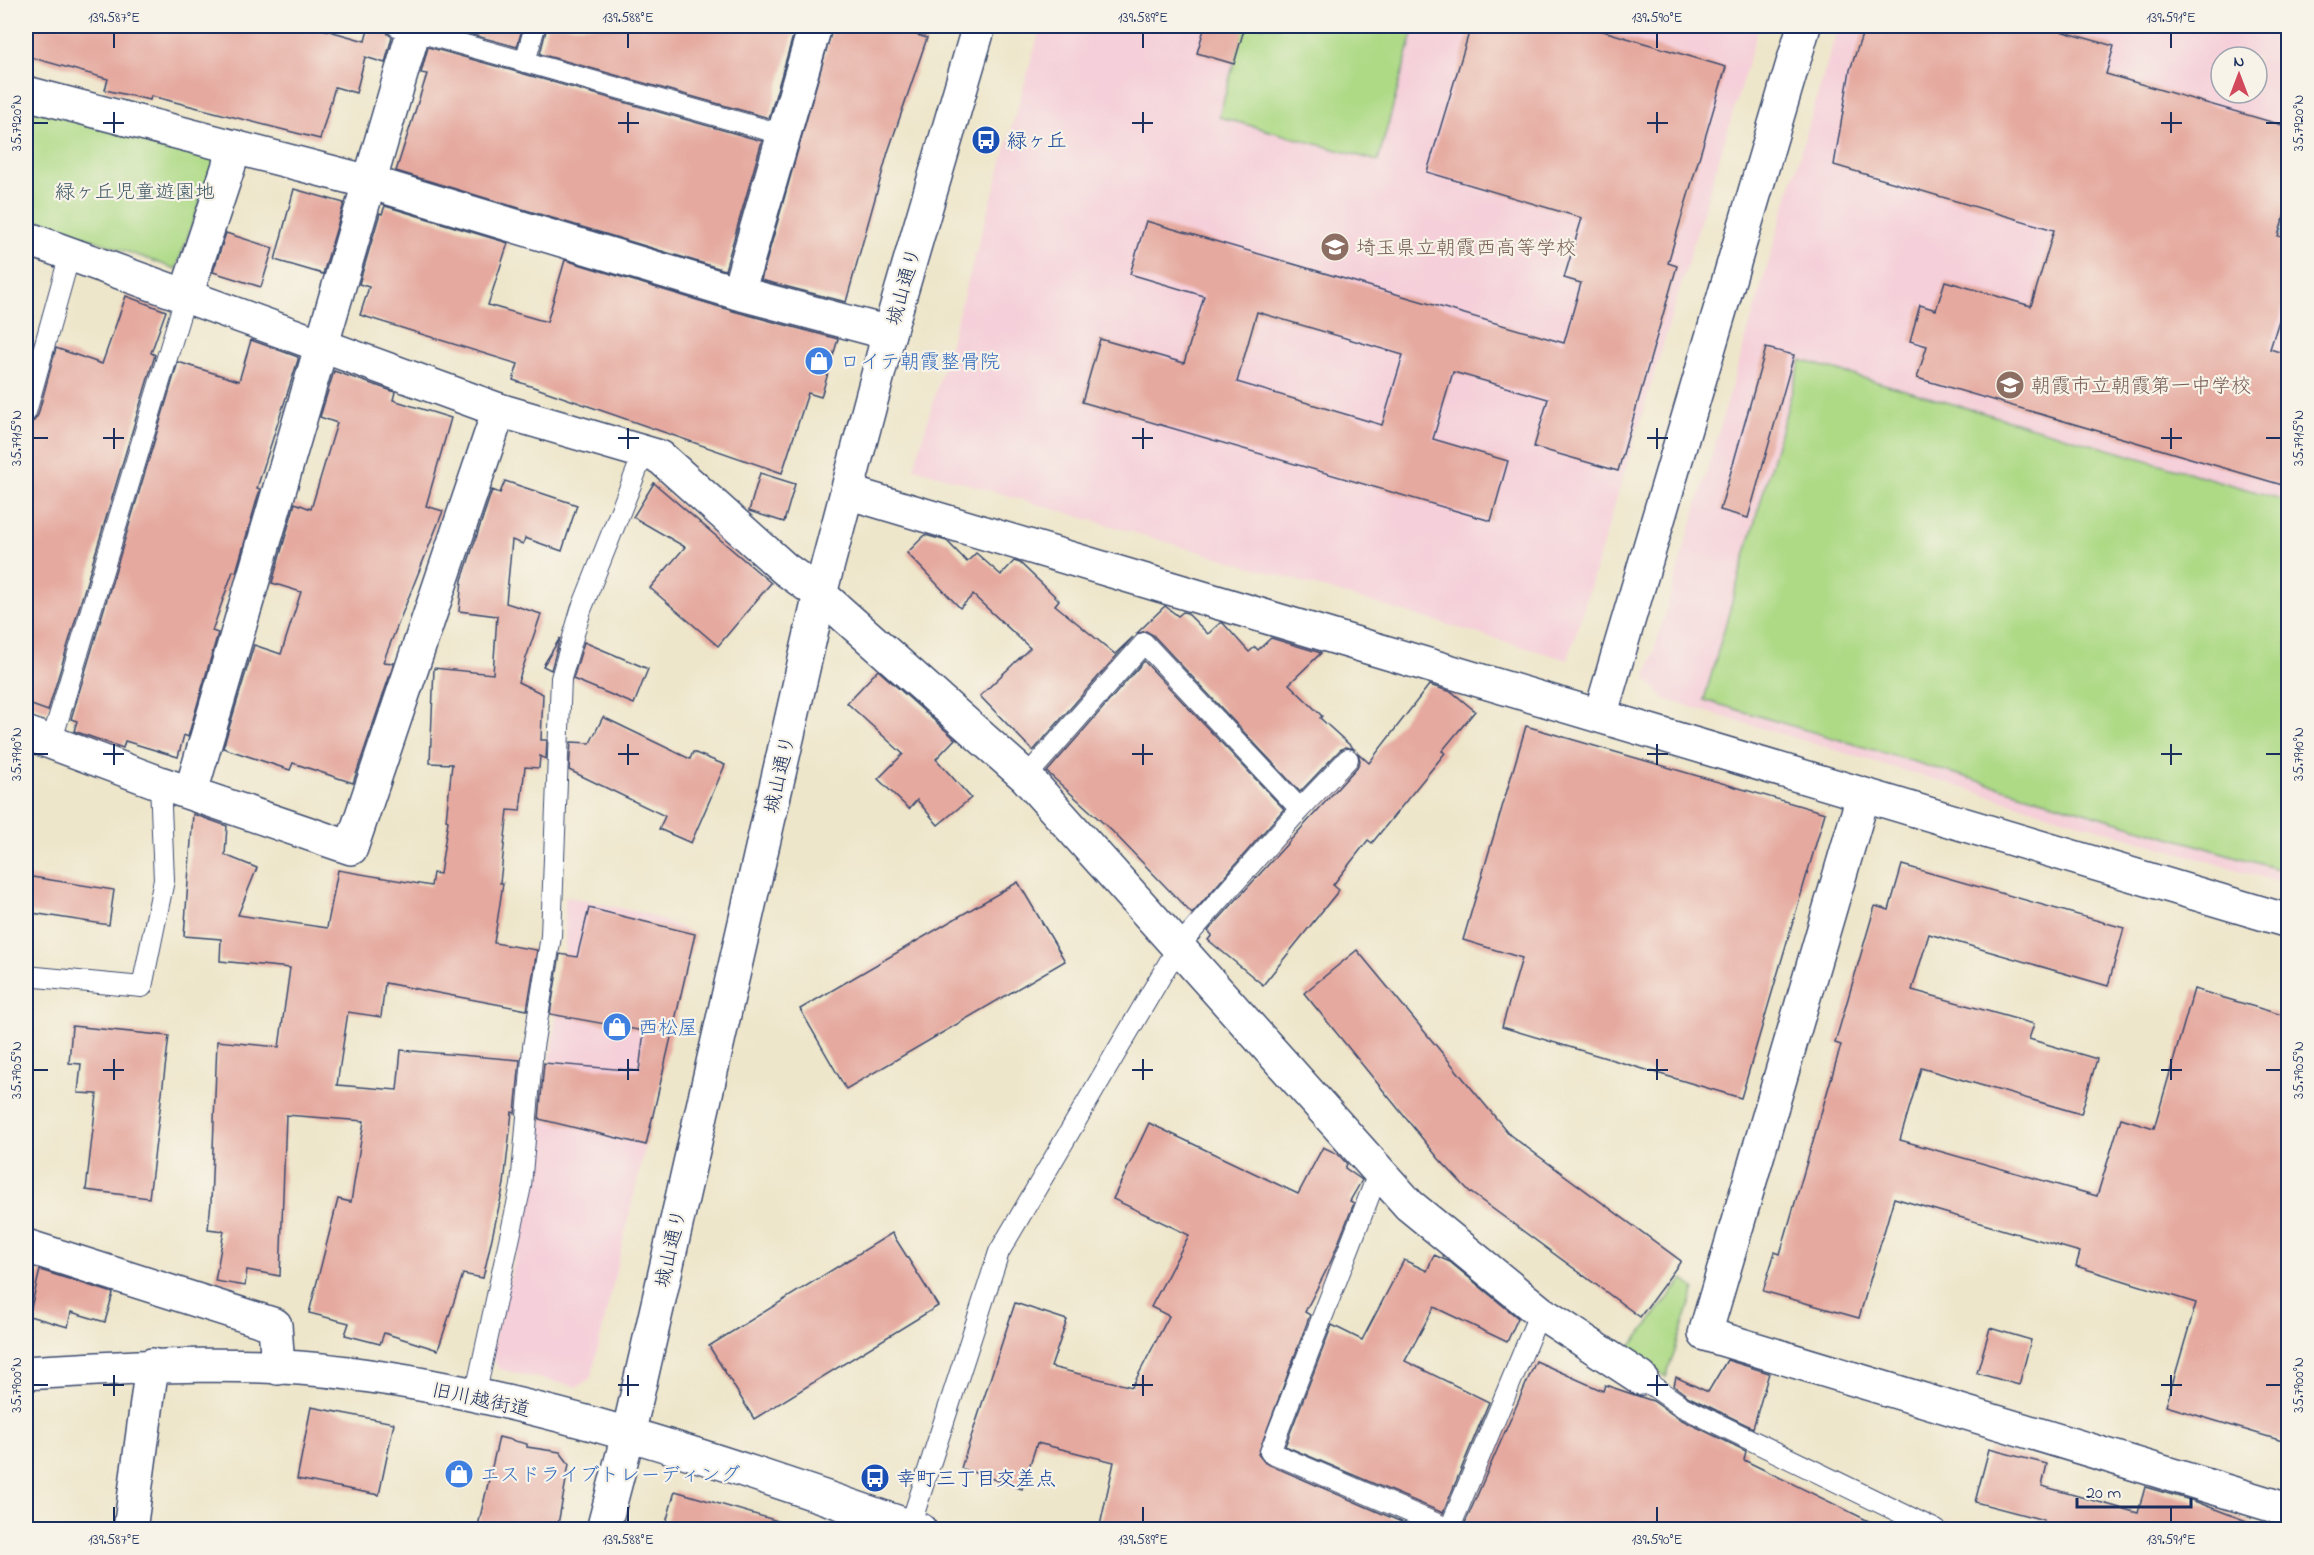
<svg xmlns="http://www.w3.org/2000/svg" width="2314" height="1555" viewBox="0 0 2314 1555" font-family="'Indie Flower','Klee One',sans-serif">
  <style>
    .built { fill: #f5cfd9; fill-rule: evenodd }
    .green { fill: #aeda86; stroke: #648472; stroke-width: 1.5 }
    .water { fill: #5abed8; stroke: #3a769b; stroke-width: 1.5 }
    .building { fill: #e5a99f; fill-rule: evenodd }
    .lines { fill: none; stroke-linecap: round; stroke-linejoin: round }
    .lane-casing { stroke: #3b4a6e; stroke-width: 22 }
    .street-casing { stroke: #3b4a6e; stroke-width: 36 }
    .secondary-casing { stroke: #3b4a6e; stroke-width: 36 }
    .lane { stroke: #fff; stroke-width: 20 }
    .street { stroke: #fff; stroke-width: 33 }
    .secondary { stroke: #fff; stroke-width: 33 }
    .ticks { fill: none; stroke: #1b2f5e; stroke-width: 2 }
    .labels { text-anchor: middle; stroke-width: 4.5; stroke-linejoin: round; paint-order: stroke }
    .transit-label { font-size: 20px; fill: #164399; stroke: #f7f3e8; text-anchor: start }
    .park-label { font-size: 20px; fill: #405a68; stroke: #f7f3e8 }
    .education-label { font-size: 20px; fill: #785e54; stroke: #f7f3e8; text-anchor: start }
    .street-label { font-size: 20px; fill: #1b2f5e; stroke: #f7f3e8 }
    .shop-label { font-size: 20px; fill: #366cbe; stroke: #f7f3e8; text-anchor: start }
    .neatline { fill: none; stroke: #1b2f5e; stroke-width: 2 }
    .ticks-label { font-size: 15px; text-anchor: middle; fill: #1b2f5e }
  </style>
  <rect width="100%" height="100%" fill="#f7f3e8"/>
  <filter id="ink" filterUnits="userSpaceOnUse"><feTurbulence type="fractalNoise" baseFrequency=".0167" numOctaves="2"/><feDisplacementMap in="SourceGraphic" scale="12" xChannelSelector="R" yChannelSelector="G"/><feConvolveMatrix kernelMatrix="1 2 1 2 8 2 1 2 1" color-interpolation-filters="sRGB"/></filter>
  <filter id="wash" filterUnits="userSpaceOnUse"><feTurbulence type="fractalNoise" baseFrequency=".008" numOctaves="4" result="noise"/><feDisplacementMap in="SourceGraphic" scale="24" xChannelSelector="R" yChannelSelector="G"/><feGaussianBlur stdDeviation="1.35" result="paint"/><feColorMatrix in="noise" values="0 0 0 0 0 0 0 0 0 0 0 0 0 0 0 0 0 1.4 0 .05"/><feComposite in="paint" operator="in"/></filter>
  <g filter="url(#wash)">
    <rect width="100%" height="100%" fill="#eee6ca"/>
    <g class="built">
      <path d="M1041,26H1759L1568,660L914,468Z"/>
      <path d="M1838,26H2280L2288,28V885L1664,699L1646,678ZM2221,57H2257V93H2221Z"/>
      <path d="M565,896L647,914L695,934L591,1378L577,1387L499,1369L490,1354L529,1203L565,957Z"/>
    </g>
    <g class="green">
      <path d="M1244,26H1415L1378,161L1219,117Z"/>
      <path d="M26,99L218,153L176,269L26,216Z"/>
      <path d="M1801,360L2288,501V872L1704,700Z"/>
      <path d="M1683,1279L1695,1289L1666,1377L1627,1351Z"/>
    </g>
    <path class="water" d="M2288,201V239L2278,236Z"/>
    <g id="blocks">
      <g class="building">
        <path d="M26,26H312L365,41L369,26H385L388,34L392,37L385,63L365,57L356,93L335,87L320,139L151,96L150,100L105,90L108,79L26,56Z"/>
        <path d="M440,26H523L517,47Z"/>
        <path d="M547,26H796L769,118L540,54Z"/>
        <path d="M833,26H888L927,38L888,152L846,302L761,280Z"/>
        <path d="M1205,26H1245L1234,64L1197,53Z"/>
        <path d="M1471,26H1586L1726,67L1668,263L1677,266L1618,471L1534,447L1548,399L1453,372L1433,439L1508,461L1491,521L1082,402L1100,339L1184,363L1204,296L1130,274L1146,221L1564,343L1581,283L1564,278L1582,218L1427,172ZM1257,312L1403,355L1382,425L1237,382Z"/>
        <path d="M1865,26H2042L2114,46L2106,74L2289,127V201L2278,236L2289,239V289L2270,349L2289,355V487L1917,378L1927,346L1910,341L1920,305L1936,310L1945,281L2031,306L2054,230L1834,165L1850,70Z"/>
        <path d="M428,47L762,141L725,270L396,171L427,74L421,73Z"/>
        <path d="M294,189L344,203L323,274L275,260Z"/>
        <path d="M385,206L508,243L488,305L547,322L565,260L733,311L838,339L821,397L808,393L782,473L513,380L518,364L360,315L369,287L359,284L380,213L382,214Z"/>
        <path d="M226,233L273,248L261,287L213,272Z"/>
        <path d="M126,296L166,311L151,353L155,355L48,711L26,703V424L34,421L38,415L56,348L102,364Z"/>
        <path d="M26,338L33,341L26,369Z"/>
        <path d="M251,340L298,357V360L257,488L260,489L236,572L233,571L212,631L218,633L188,737L184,735L178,757L125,741L123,748L74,731L77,721L71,719L178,362L239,381Z"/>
        <path d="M1766,348L1794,355L1748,518L1720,510Z"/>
        <path d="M334,371L395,392L393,400L451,418L426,506L443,511L383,662L394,663L353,783L293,763L290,770L223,748L254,645L281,654L301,592L272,583L295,503L311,509L337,423L320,417Z"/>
        <path d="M760,473L795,484L784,522L749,511Z"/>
        <path d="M505,481L577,505L562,551L525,538L523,544L512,540L506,603L541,614L518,682L543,694L541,740H547L546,759L540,756L539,768L525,767L520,811L508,810L500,883H503L494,943L537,950L527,1010L385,983L381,1017L348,1012L337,1085L397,1090L401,1050L520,1060L515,1113L512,1112L504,1184L483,1278L463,1274L438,1350L384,1333L380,1344L345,1335L349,1323L309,1313L338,1199L351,1202L364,1121L286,1115L280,1276L247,1270L245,1286L215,1281L224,1231L208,1229L211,1203L217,1041L279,1047L290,968L220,961L221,939L184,936L193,814L227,826L225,855L257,868L238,915L327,928L338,870L431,886L433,873L440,874L448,821L446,820L452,764L430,763L434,668L493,674L497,616L459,611L462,580L492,490L500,493Z"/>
        <path d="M654,483L771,583L718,646L650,588L685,547L633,517Z"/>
        <path d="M925,535L947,541L967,562L976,553L1001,575L1014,561L1020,563L1059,600L1055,605L1115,654L1133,637L1033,751L980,696L1030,648L973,595L960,608L907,553Z"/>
        <path d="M1165,606L1178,616L1183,612L1187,613L1208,634L1220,623H1223L1249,652L1255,647L1258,650L1271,638L1321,653L1289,684L1322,716L1320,718L1354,749L1345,747L1340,750L1300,792L1153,635L1146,631L1136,634Z"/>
        <path d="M560,638L551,670L543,666Z"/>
        <path d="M584,642L648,669L634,704L573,679Z"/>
        <path d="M1144,661L1284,809L1192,914L1112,831L1047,772Z"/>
        <path d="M878,670L955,739L936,759L971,798L938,825L917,800L909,809L878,779L903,754L847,703Z"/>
        <path d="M1429,685L1452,692L1475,711L1442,751L1445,753L1372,843L1368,840L1333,885L1339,890L1263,985L1208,940L1212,935L1208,931L1357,767L1360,761L1358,753L1369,763Z"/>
        <path d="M603,717L690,759L693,752L725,765L691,843L659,829L665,816L569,770L571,742L590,743Z"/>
        <path d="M1526,726L1825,813L1741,1098L1502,1027L1522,958L1463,940Z"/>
        <path d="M1902,865L2124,928L2108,986L1929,934L1912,990L2034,1024L2029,1039L2097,1059L2081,1114L1921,1068L1900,1140L2097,1196L2121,1118L2154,1128L2194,989L2289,1017V1443L2166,1406L2196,1303L2076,1266L2080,1252L1894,1198L1859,1318L1763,1291L1775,1252L1780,1254L1841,1045L1835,1043L1875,906L1889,910Z"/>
        <path d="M26,876L114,890L109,925L26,912Z"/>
        <path d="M1018,882L1065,961L846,1089L800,1009Z"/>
        <path d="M589,908L695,934L646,1145L539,1119L544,1063L639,1071L644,1031L550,1014L560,954L577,957Z"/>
        <path d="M1357,950L1510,1135L1681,1261L1640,1317L1470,1192L1439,1159L1304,993Z"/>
        <path d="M72,1026L169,1036L149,1198L86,1190L97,1094L78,1093L81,1064L69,1063Z"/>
        <path d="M1149,1123L1298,1194L1323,1147L1338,1154L1347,1164L1345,1168L1362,1180L1350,1201L1354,1203L1332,1259L1305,1312L1310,1315L1258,1454L1265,1463L1420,1530H1099L1114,1462L1037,1443L1022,1489L961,1468L1015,1303L1067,1320L1051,1367L1132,1387L1169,1316L1151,1307L1189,1235L1113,1199Z"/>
        <path d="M892,1233L938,1306L754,1419L709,1346Z"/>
        <path d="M1434,1255L1450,1262L1518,1318L1507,1342L1434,1307L1405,1361L1489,1402L1443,1513L1285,1446L1332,1325L1362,1340L1404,1260L1427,1271Z"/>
        <path d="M40,1270L113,1293L105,1322L71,1312L68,1327L29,1316Z"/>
        <path d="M1990,1328L2031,1340L2019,1385L1977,1373Z"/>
        <path d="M1727,1360L1769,1373L1753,1428L1689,1397L1674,1386L1676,1377L1708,1392Z"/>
        <path d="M1536,1361L1603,1391L1605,1385L1653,1401L1678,1418L1746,1451L1744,1460L1887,1530H1462Z"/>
        <path d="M311,1407L394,1423L379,1495L297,1479Z"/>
        <path d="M499,1437L527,1444V1447L560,1452L569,1464L557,1530H477Z"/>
        <path d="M1989,1449L2047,1464L2042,1486L2138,1513L2145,1487L2194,1501L2257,1525V1530H2042L2044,1520L1975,1502Z"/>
        <path d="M675,1491L778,1521L777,1530H664Z"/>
      </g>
    </g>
  </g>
  <g filter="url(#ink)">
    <use href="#blocks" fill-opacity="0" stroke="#3b4a6e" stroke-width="1.5"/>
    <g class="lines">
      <g class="lane-casing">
        <g id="lane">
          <path d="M397,26L785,135"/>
          <path d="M525,62L535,26"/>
          <path d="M26,412L70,254"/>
          <path d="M51,743L185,298"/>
          <path d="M1026,777L1144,643L1300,809"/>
          <path d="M26,976L142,987L164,880L160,783"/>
          <path d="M1379,1171L1270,1452L1449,1529"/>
          <path d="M1641,1378L1683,1407L1936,1530"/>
          <path d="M475,1396L521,1186L533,1047L551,936L561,678L581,610L644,452"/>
          <path d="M910,1526L999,1252L1178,947L1300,809L1348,759"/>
          <path d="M1449,1530L1540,1312"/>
        </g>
      </g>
      <g class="street-casing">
        <g id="street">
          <path d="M26,93L369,182L738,293L889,333"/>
          <path d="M26,238L499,410L660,457L785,569L820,594L1026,777L1409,1205L1540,1312L1641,1378"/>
          <path d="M738,293L815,26"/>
          <path d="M185,298L235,147"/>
          <path d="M26,733L160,783L351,848L499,410"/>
          <path d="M191,792L415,26"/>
          <path d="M1863,796L1705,1334L2288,1510"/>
          <path d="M26,1246L275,1325L278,1368"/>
        </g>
      </g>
      <g class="secondary-casing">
        <g id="secondary">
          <path d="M847,492L2288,921"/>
          <path d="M1600,716L1804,26"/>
          <path d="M26,1373C132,1367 241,1359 348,1373C544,1398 734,1466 920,1530"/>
          <path d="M130,1530L152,1365"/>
          <path d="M603,1530L628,1435L820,594L889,333L979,26"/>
        </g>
      </g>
      <use href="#lane" class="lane"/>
      <use href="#street" class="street"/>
      <use href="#secondary" class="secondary"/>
    </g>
  </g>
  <path class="ticks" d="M114,33V48M628,33V48M1143,33V48M1657,33V48M2171,33V48M114,112V133M628,112V133M1143,112V133M1657,112V133M2171,112V133M33,123H48M103,123H124M618,123H639M1132,123H1153M1647,123H1668M2161,123H2182M2266,123H2281M114,428V449M628,428V449M1143,428V449M1657,428V449M2171,428V449M33,438H48M103,438H124M618,438H639M1132,438H1153M1647,438H1668M2161,438H2182M2266,438H2281M114,744V765M628,744V765M1143,744V765M1657,744V765M2171,744V765M33,754H48M103,754H124M618,754H639M1132,754H1153M1647,754H1668M2161,754H2182M2266,754H2281M114,1059V1080M628,1059V1080M1143,1059V1080M1657,1059V1080M2171,1059V1080M33,1070H48M103,1070H124M618,1070H639M1132,1070H1153M1647,1070H1668M2161,1070H2182M2266,1070H2281M114,1375V1396M628,1375V1396M1143,1375V1396M1657,1375V1396M2171,1375V1396M33,1385H48M103,1385H124M618,1385H639M1132,1385H1153M1647,1385H1668M2161,1385H2182M2266,1385H2281M114,1507V1522M628,1507V1522M1143,1507V1522M1657,1507V1522M2171,1507V1522"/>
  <defs>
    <g id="bus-disc" transform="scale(1.5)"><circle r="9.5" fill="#1a4fb4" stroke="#f7f3e8"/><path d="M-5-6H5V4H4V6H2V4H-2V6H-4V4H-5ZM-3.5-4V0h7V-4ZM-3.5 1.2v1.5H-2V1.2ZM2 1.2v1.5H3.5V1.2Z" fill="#fff"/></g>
    <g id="school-disc" transform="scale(1.5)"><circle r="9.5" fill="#8d6e63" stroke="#f7f3e8"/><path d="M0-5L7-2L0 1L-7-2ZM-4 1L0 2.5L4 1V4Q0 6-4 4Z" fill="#fff"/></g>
    <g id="shop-disc" transform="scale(1.5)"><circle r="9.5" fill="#3f7fe0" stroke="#f7f3e8"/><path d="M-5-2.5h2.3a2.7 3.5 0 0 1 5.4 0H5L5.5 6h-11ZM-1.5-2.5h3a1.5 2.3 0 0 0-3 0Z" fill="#fff"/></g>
  </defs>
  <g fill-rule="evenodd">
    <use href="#bus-disc" x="986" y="140"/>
    <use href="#school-disc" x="1335" y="247"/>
    <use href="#shop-disc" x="819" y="361"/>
    <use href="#school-disc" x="2010" y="385"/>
    <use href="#shop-disc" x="617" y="1027"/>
    <use href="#shop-disc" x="459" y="1474"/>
    <use href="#bus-disc" x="875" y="1478"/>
  </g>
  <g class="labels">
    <g class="transit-label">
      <text x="1007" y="147">緑ヶ丘</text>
      <text x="896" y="1485">幸町三丁目交差点</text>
    </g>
    <g class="park-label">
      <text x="135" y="198">緑ヶ丘児童遊園地</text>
    </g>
    <g class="education-label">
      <text x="1356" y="254">埼玉県立朝霞西高等学校</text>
      <text x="2031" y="392">朝霞市立朝霞第一中学校</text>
    </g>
    <g class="street-label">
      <text transform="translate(903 286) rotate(-74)" y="7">城山通り</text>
      <text transform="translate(779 774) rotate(-77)" y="7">城山通り</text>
      <text transform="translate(670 1248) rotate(-77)" y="7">城山通り</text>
      <text transform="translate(481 1399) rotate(12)" y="7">旧川越街道</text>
    </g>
    <g class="shop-label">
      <text x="840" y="368">ロイテ朝霞整骨院</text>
      <text x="638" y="1034">西松屋</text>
      <text x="480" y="1481">エスドライブトレーディング</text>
    </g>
  </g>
  <rect width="2314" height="1555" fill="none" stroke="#f7f3e8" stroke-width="66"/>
  <g transform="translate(2239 75)"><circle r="28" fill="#f7f3e8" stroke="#9fa5b1" stroke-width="1.5"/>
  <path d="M0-4.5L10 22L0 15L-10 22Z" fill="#d1495b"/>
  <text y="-9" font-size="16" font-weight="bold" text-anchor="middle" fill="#1b2f5e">N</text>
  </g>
  <path d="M2077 1498v9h114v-9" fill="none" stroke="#1b2f5e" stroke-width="3"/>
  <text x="2086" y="1498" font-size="18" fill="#1b2f5e" stroke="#f7f3e8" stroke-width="4.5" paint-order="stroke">20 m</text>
  <rect x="33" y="33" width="2248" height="1489" class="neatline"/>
  <g class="ticks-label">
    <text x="114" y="22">139.587°E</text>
    <text x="628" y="22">139.588°E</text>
    <text x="1143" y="22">139.589°E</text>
    <text x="1657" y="22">139.590°E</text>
    <text x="2171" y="22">139.591°E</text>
    <text transform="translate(16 123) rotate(-90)" y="5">35.7920°N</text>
    <text transform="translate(2298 123) rotate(-90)" y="5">35.7920°N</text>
    <text transform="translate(16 438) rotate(-90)" y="5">35.7915°N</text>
    <text transform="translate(2298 438) rotate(-90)" y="5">35.7915°N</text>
    <text transform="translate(16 754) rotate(-90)" y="5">35.7910°N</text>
    <text transform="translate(2298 754) rotate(-90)" y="5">35.7910°N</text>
    <text transform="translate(16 1070) rotate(-90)" y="5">35.7905°N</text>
    <text transform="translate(2298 1070) rotate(-90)" y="5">35.7905°N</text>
    <text transform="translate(16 1385) rotate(-90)" y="5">35.7900°N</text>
    <text transform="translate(2298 1385) rotate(-90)" y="5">35.7900°N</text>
    <text x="114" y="1544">139.587°E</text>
    <text x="628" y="1544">139.588°E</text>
    <text x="1143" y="1544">139.589°E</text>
    <text x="1657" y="1544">139.590°E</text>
    <text x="2171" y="1544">139.591°E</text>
  </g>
</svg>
